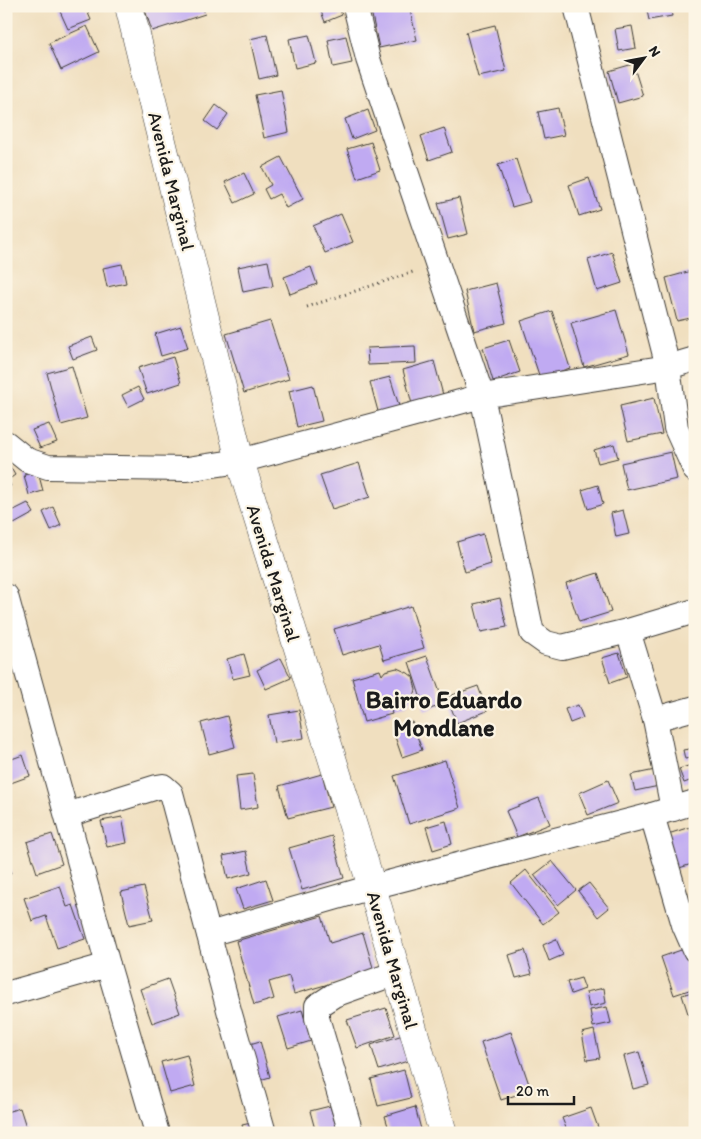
<svg xmlns="http://www.w3.org/2000/svg" width="701" height="1139" viewBox="0 0 701 1139" font-family="Itim,sans-serif">
  <style>
    .building { fill: #c0aaf2 }
    .lines { fill: none; stroke-linecap: round; stroke-linejoin: round }
    .minor-casing { stroke: #3c3934; stroke-width: 26 }
    .tertiary-casing { stroke: #3c3934; stroke-width: 29 }
    .path { stroke: #3c3934; stroke-width: 3; stroke-dasharray: 1 4; stroke-linecap: butt }
    .minor { stroke: #fff; stroke-width: 24 }
    .tertiary { stroke: #fff; stroke-width: 28 }
    .labels { text-anchor: middle; stroke-width: 4.5; stroke-linejoin: round; paint-order: stroke }
    .street-label { font-size: 19px; fill: #1c1c1c; stroke: #fcf5e5 }
    .district-label { font-size: 24px; font-weight: bold; fill: #1c1c1c; stroke: #fcf5e5 }
  </style>
  <rect width="100%" height="100%" fill="#fcf5e5"/>
  <filter id="ink" filterUnits="userSpaceOnUse"><feTurbulence type="fractalNoise" baseFrequency=".02" numOctaves="2"/><feDisplacementMap in="SourceGraphic" scale="10" xChannelSelector="R" yChannelSelector="G"/><feConvolveMatrix kernelMatrix="1 2 1 2 8 2 1 2 1" color-interpolation-filters="sRGB"/></filter>
  <filter id="wash" filterUnits="userSpaceOnUse"><feTurbulence type="fractalNoise" baseFrequency=".0096" numOctaves="4" result="noise"/><feDisplacementMap in="SourceGraphic" scale="20" xChannelSelector="R" yChannelSelector="G"/><feGaussianBlur stdDeviation="1.12" result="paint"/><feColorMatrix in="noise" values="0 0 0 0 0 0 0 0 0 0 0 0 0 0 0 0 0 1.4 0 .05"/><feComposite in="paint" operator="in"/></filter>
  <g filter="url(#wash)">
    <rect width="100%" height="100%" fill="#f0dfbf"/>
    <g id="blocks">
      <g class="building">
        <path d="M85,6L91,20L68,29L58,7Z"/>
        <path d="M154,6H202L205,14L152,31L145,10Z"/>
        <path d="M319,6H338L342,15L325,22Z"/>
        <path d="M370,6H409L417,40L379,48Z"/>
        <path d="M646,6H670L672,16L649,20Z"/>
        <path d="M495,25L506,71L478,77L466,32Z"/>
        <path d="M87,26L99,52L61,70L49,43Z"/>
        <path d="M632,26L636,48L619,51L615,29Z"/>
        <path d="M267,35L276,75L259,79L250,39Z"/>
        <path d="M309,35L316,63L295,68L289,39Z"/>
        <path d="M346,36L352,63L333,67L328,40Z"/>
        <path d="M633,64L643,96L618,103L609,71Z"/>
        <path d="M281,90L289,132L264,138L255,95Z"/>
        <path d="M216,105L228,114L217,130L205,121Z"/>
        <path d="M558,108L564,135L544,139L538,112Z"/>
        <path d="M368,110L375,130L352,139L345,119Z"/>
        <path d="M444,128L452,152L429,160L421,136Z"/>
        <path d="M371,142L380,170L357,178L347,149Z"/>
        <path d="M281,157L303,199L286,208L279,194L269,199L264,189L271,185L262,167Z"/>
        <path d="M516,159L530,202L512,207L498,165Z"/>
        <path d="M244,173L254,194L235,203L225,182Z"/>
        <path d="M589,178L600,209L579,216L569,185Z"/>
        <path d="M459,198L468,234L448,239L438,203Z"/>
        <path d="M341,214L353,242L325,253L313,226Z"/>
        <path d="M612,252L622,283L597,291L588,260Z"/>
        <path d="M268,261L273,286L243,292L238,267Z"/>
        <path d="M122,264L126,283L107,287L103,268Z"/>
        <path d="M311,267L317,284L290,294L284,277Z"/>
        <path d="M695,270V317L677,321L666,278Z"/>
        <path d="M496,283L506,323L474,331L465,291Z"/>
        <path d="M616,310L629,354L584,367L571,323Z"/>
        <path d="M552,311L570,368L540,378L521,321Z"/>
        <path d="M270,321L289,379L244,393L226,334Z"/>
        <path d="M181,326L188,348L161,356L155,334Z"/>
        <path d="M92,337L97,350L73,359L68,346Z"/>
        <path d="M509,340L520,372L493,381L483,348Z"/>
        <path d="M415,346L416,363L368,365L367,348Z"/>
        <path d="M173,357L181,383L147,394L138,368Z"/>
        <path d="M434,361L443,395L412,404L403,370Z"/>
        <path d="M72,366L87,418L61,425L47,373Z"/>
        <path d="M390,377L400,409L379,415L370,382Z"/>
        <path d="M313,385L322,421L297,427L289,391Z"/>
        <path d="M138,387L144,399L128,407L122,395Z"/>
        <path d="M654,398L662,434L628,441L620,406Z"/>
        <path d="M49,424L57,442L40,448L32,430Z"/>
        <path d="M614,444L618,458L598,463L594,450Z"/>
        <path d="M671,452L677,479L627,490L621,463Z"/>
        <path d="M8,463L15,475L8,480L11,486L6,489V464Z"/>
        <path d="M359,463L370,497L332,509L320,475Z"/>
        <path d="M38,472L43,491L29,495L24,475Z"/>
        <path d="M598,485L603,504L588,509L582,490Z"/>
        <path d="M28,503L34,513L14,524L8,513Z"/>
        <path d="M53,507L61,525L51,530L43,512Z"/>
        <path d="M623,510L629,534L616,537L611,513Z"/>
        <path d="M483,534L491,564L465,572L457,542Z"/>
        <path d="M598,573L611,612L579,622L566,583Z"/>
        <path d="M500,598L507,627L481,632L474,604Z"/>
        <path d="M411,606L424,648L384,660L379,644L342,655L334,629Z"/>
        <path d="M619,653L627,677L610,683L602,658Z"/>
        <path d="M244,654L250,675L233,679L227,659Z"/>
        <path d="M427,656L444,704L425,711L409,662Z"/>
        <path d="M281,658L291,678L266,689L257,670Z"/>
        <path d="M397,668L408,673L413,677L416,690L414,696L405,706L399,707L390,706L392,714L364,722L352,678L380,670L382,675L385,671Z"/>
        <path d="M478,686L487,711L457,723L447,697Z"/>
        <path d="M578,705L583,718L570,723L565,709Z"/>
        <path d="M299,710L304,738L274,743L269,715Z"/>
        <path d="M227,716L235,747L209,754L201,723Z"/>
        <path d="M412,722L422,750L402,757L392,728Z"/>
        <path d="M695,748V757L685,759L683,750Z"/>
        <path d="M23,755L30,776L8,784L6,779V761Z"/>
        <path d="M445,760L460,808L409,824L394,776Z"/>
        <path d="M694,764L695,779L684,783L679,769Z"/>
        <path d="M655,770L659,786L635,791L631,775Z"/>
        <path d="M253,774L258,807L240,810L236,776Z"/>
        <path d="M322,774L331,807L288,818L279,786Z"/>
        <path d="M608,780L618,803L588,815L579,793Z"/>
        <path d="M539,798L550,824L517,837L506,811Z"/>
        <path d="M122,817L127,843L107,847L101,821Z"/>
        <path d="M446,821L452,844L433,850L426,827Z"/>
        <path d="M690,827L695,841V863L676,869L665,835Z"/>
        <path d="M52,834L62,864L37,873L27,842Z"/>
        <path d="M332,836L344,878L302,890L289,848Z"/>
        <path d="M246,851L251,873L228,879L223,856Z"/>
        <path d="M6,858L11,873L6,875Z"/>
        <path d="M552,861L576,890L558,905L534,875Z"/>
        <path d="M526,870L559,912L543,924L511,883Z"/>
        <path d="M266,879L273,900L243,909L236,889Z"/>
        <path d="M589,883L609,908L598,917L578,891Z"/>
        <path d="M60,886L67,907L73,905L85,939L57,948L46,916L32,921L24,898Z"/>
        <path d="M144,887L153,920L129,925L121,892Z"/>
        <path d="M695,899V931L682,903Z"/>
        <path d="M322,916L330,943L363,933L374,971L294,994L289,976L269,982L274,999L254,1005L236,941Z"/>
        <path d="M556,939L563,955L549,961L543,945Z"/>
        <path d="M687,948L695,972V988L674,995L661,957Z"/>
        <path d="M525,950L532,974L516,978L509,955Z"/>
        <path d="M581,978L585,989L571,994L567,982Z"/>
        <path d="M168,979L180,1013L152,1023L140,989Z"/>
        <path d="M604,988L606,1003L589,1007L586,992Z"/>
        <path d="M695,991V1032H694L682,995Z"/>
        <path d="M607,1007L611,1023L593,1027L590,1010Z"/>
        <path d="M386,1008L395,1035L357,1048L347,1020Z"/>
        <path d="M302,1010L311,1041L288,1048L278,1017Z"/>
        <path d="M594,1030L600,1058L587,1060L582,1033Z"/>
        <path d="M511,1032L531,1090L501,1100L481,1042Z"/>
        <path d="M406,1034L414,1059L379,1070L371,1045Z"/>
        <path d="M260,1041L270,1077L253,1082L243,1046Z"/>
        <path d="M639,1052L649,1085L633,1089L624,1056Z"/>
        <path d="M187,1055L195,1086L170,1093L161,1062Z"/>
        <path d="M404,1070L411,1098L378,1106L371,1079Z"/>
        <path d="M330,1106L338,1133H316L310,1111Z"/>
        <path d="M415,1107L422,1133H390L385,1116Z"/>
        <path d="M20,1108L28,1133H10L6,1122V1112Z"/>
        <path d="M591,1108L600,1133H568L562,1118Z"/>
        <path d="M256,1122L259,1133H244L242,1125Z"/>
      </g>
    </g>
  </g>
  <g filter="url(#ink)">
    <use href="#blocks" fill-opacity="0" stroke="#3c3934" stroke-width="1"/>
    <g class="lines">
      <g class="minor-casing">
        <g id="minor">
          <path d="M355,6L368,59L482,396L532,633L546,643L562,647L628,631L695,611"/>
          <path d="M576,6L668,367L676,428L695,470"/>
          <path d="M6,443L27,460L48,467L187,469L240,461L482,396L668,367L695,359"/>
          <path d="M6,596L108,965L157,1133"/>
          <path d="M628,631L655,719L673,809"/>
          <path d="M655,719L695,708"/>
          <path d="M695,802L652,815L684,925L695,950"/>
          <path d="M67,815L157,787L163,786L171,793L230,1014L264,1133"/>
          <path d="M209,934L372,887L652,815"/>
          <path d="M6,994L108,965"/>
          <path d="M351,1133L317,1018V1006L334,995L396,973"/>
        </g>
      </g>
      <g class="tertiary-casing">
        <path id="tertiary" d="M129,6L240,461L372,887L443,1133"/>
      </g>
      <path class="path" d="M307,307L416,271"/>
      <use href="#minor" class="minor"/>
      <use href="#tertiary" class="tertiary"/>
    </g>
  </g>
  <g class="labels">
    <g class="street-label">
      <text transform="translate(172 181) rotate(76)" y="7">Avenida Marginal</text>
      <text transform="translate(274 573) rotate(73)" y="7">Avenida Marginal</text>
      <text transform="translate(393 960) rotate(74)" y="7">Avenida Marginal</text>
    </g>
    <g class="district-label">
      <text x="444" y="708">Bairro Eduardo<tspan x="444" dy="28">Mondlane</tspan></text>
    </g>
  </g>
  <rect width="701" height="1139" fill="none" stroke="#fcf5e5" stroke-width="25"/>
  <g transform="translate(644 58) rotate(58)" stroke="#fcf5e5" stroke-width="4" paint-order="stroke">
  <path d="M0-4L9 19L0 12L-9 19Z" fill="#1c1c1c"/>
  <text y="-8" font-size="14" font-weight="bold" text-anchor="middle" fill="#1c1c1c">N</text>
  </g>
  <path d="M508 1096v8h66v-8" fill="none" stroke="#1c1c1c" stroke-width="2.5"/>
  <text x="516" y="1096" font-size="15" fill="#1c1c1c" stroke="#fcf5e5" stroke-width="4" paint-order="stroke">20 m</text>
</svg>
